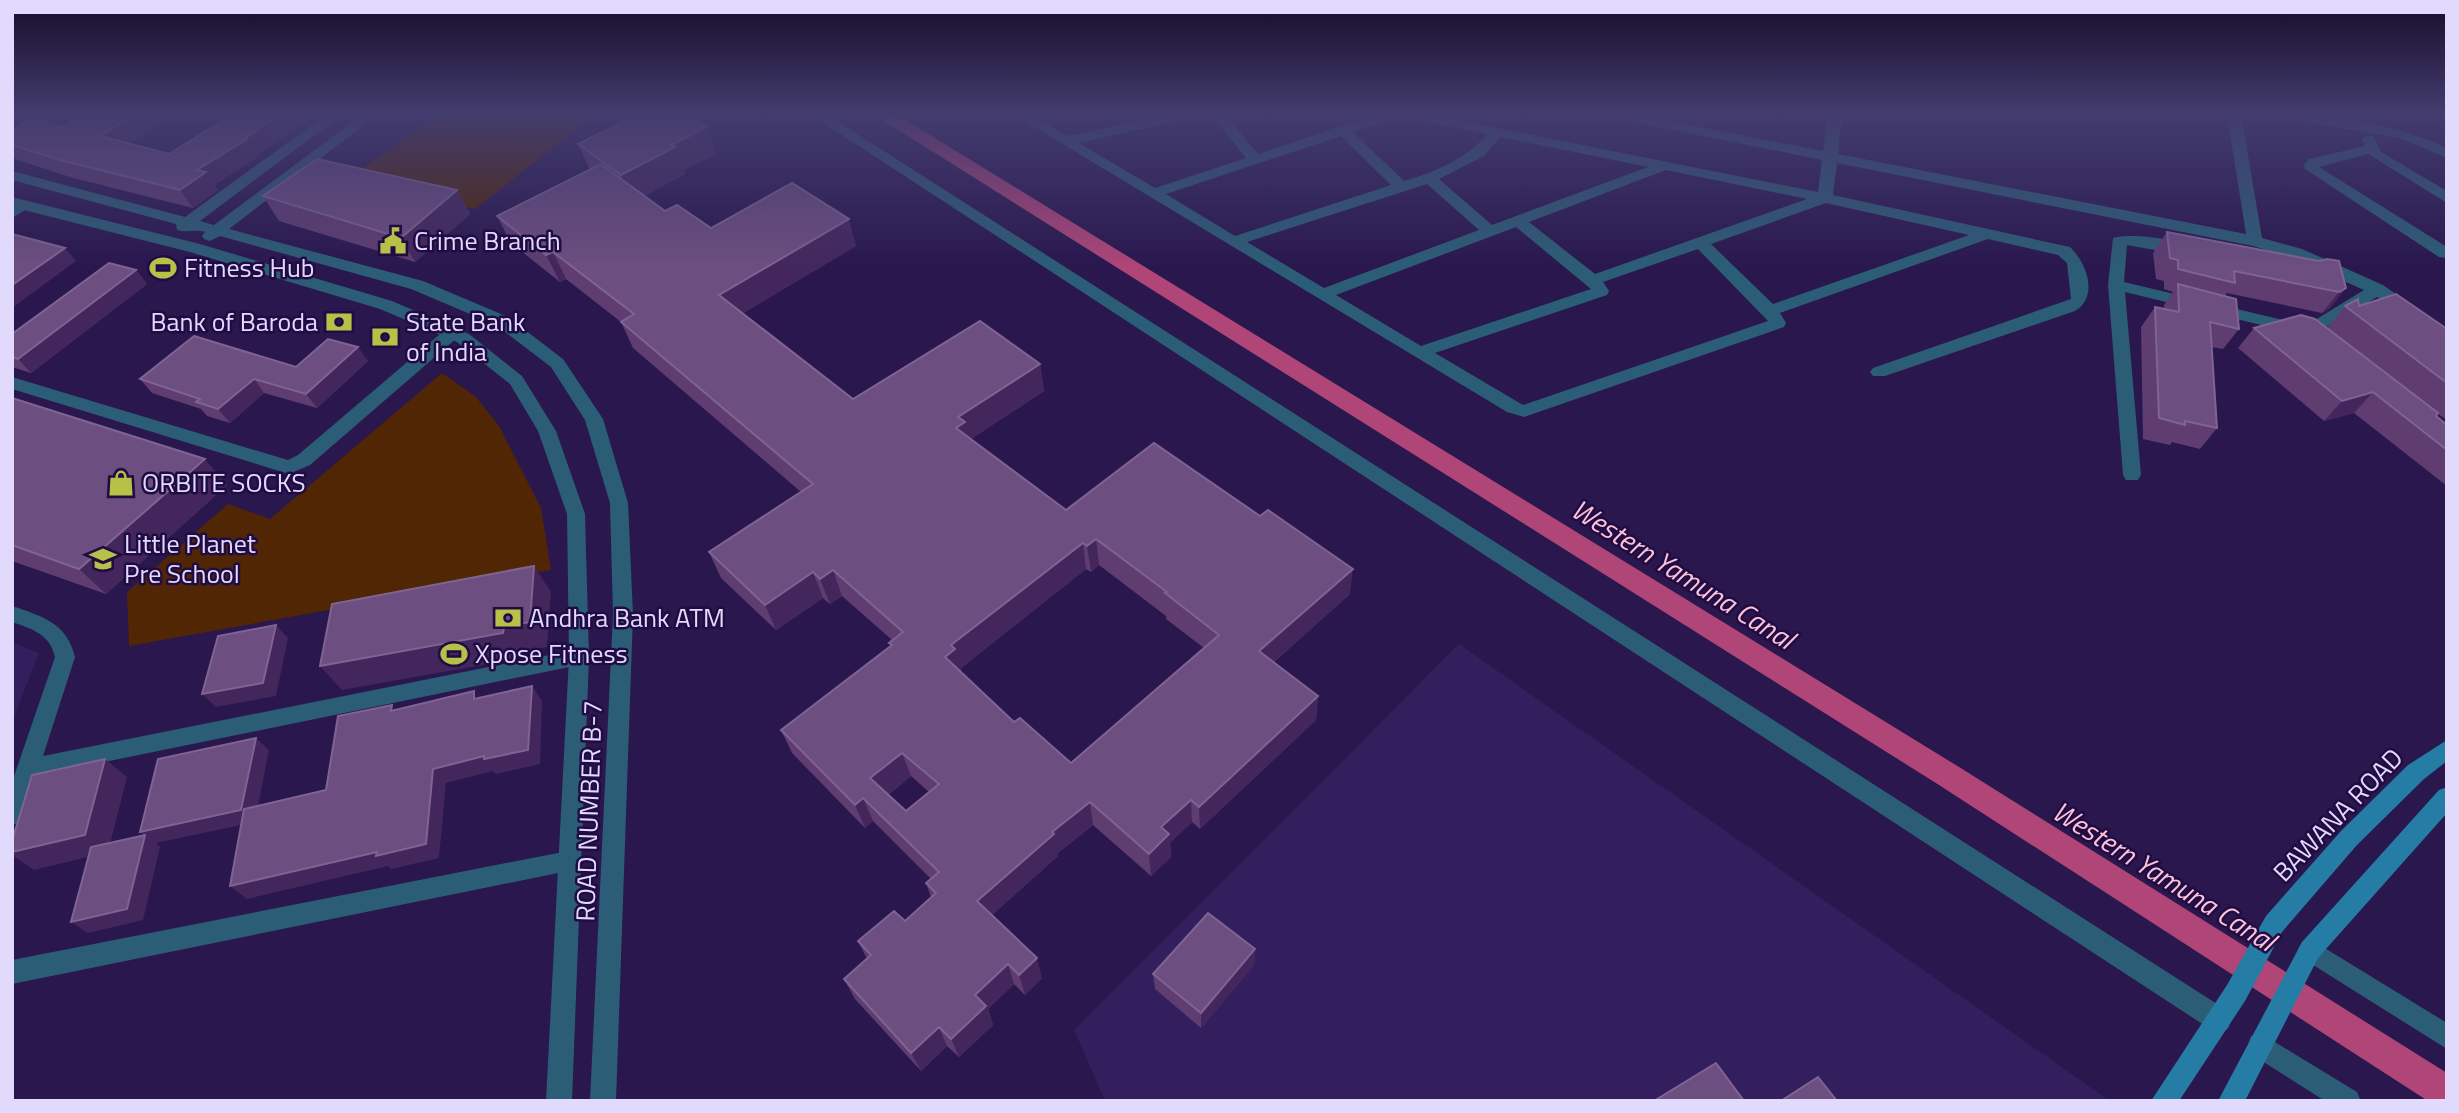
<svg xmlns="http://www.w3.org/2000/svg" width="2459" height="1113" viewBox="0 0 2459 1113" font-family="'Titillium Web',sans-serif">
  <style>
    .built { fill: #331f5d }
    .green { fill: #502604 }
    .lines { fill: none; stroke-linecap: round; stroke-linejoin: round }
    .canal { fill: #b04578; fill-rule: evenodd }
    .minor { fill: #2c5d76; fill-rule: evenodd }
    .tertiary { fill: #2c5d76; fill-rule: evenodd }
    .secondary { fill: #257ca4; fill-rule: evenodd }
    .wall { fill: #5f3d71; fill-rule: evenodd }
    .shaded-wall { fill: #43275c }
    .building { fill: #6d4e80; stroke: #7f6493; stroke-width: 2; fill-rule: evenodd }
    .labels { text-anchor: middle; stroke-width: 5; stroke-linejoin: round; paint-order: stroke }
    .poi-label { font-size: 26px; fill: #e1dafd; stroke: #200c43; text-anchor: start }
    .street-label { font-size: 26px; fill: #e1dafd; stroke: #200c43 }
    .water-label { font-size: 28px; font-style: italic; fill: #fcc2d8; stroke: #200c43 }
  </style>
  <rect width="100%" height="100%" fill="#29174e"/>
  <g class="built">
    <path d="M12,642L39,653L12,722Z"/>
    <path d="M1459,644L2110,1101H1105L1074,1030Z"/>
  </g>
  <g class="green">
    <path d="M441,114H596L475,209L347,179Z"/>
    <path d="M442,373L476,397L499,426L541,508L551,570L129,646L127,592L228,504L270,519Z"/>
  </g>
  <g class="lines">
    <path class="canal" d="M873,114H896L1959,767L2447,1073V1101H2428L1939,785Z"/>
    <g class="minor">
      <path d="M1013,114H1029L1068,136L1171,114H1195L1193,117L1079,143L1155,188L1246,158L1211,114H1225L1258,154L1378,114H1398L1396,117L1353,132L1404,181C1434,172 1467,159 1487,134L1408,118L1401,114H1427L1818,192L1822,160L1614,118L1607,114H1633L1823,151L1828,114H1842L1838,154L2246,234L2227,114H2241L2262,238L2302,249L2383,285L2447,330V344L2377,297L2306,339L2298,334L2125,292L2141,475L2138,480H2126L2123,475L2108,285L2113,238C2129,233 2180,238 2191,250L2183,255L2127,245L2124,282L2295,323L2302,328L2364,290L2290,257L2253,246L1837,163L1833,195L2070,247C2087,263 2099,297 2075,311L1885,376H1873L1870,372L1873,368L2071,299L2067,263L2058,255L1988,239L1780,313L1786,323L1784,327L1524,417L1507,412ZM1341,136L1391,185L1235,236L1166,194ZM1500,137L1648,167L1492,225L1439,179L1484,156ZM1666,170L1807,199L1595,274L1529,222ZM1427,184L1479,230L1324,288L1247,242ZM1826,203L1969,235L1773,304L1711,244ZM1516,227L1591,289L1421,346L1336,295ZM1698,249L1768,321L1523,405L1435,353L1607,295L1609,291L1603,282Z"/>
      <path d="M2277,114C2321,110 2407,128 2447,148V158L2402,139L2284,118Z"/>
      <path d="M2369,135L2374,136L2381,152L2447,191V203L2368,154L2319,167L2447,247V258L2439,257L2305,169L2304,165L2309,159L2365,146L2362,139Z"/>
      <path d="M24,201L32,206L12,218V206Z"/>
      <path d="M452,327L458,329L460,333L458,337L310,465L289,474L12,389V377L288,460L298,455L446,329Z"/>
      <path d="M12,606C42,616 67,623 75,657L43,756L579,649L586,651L589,657L586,663L579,665L36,776L20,822L12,825V782L55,657C50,634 32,629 12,622Z"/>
      <path d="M568,851L576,854L579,861L576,868L568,871L12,984V960Z"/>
      <path d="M2260,1033L2357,1092L2361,1101H2325L2251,1054L2248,1045L2251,1036Z"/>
    </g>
    <g class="tertiary">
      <path d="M327,114H343L200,221L214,225L363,114H378L229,229L423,281L508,317L563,359L603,419L628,503L633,614L616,1101H590L613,614L610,503L585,420L551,367L496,325L411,289L220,236L210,241L204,239L202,236L205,232C193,229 186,233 177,230L176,224L12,180V171L185,217Z"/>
      <path d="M810,114H826L2228,1011L2231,1020L2228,1029L2219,1032L2210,1029Z"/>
      <path d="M12,197L200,244L392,301L469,334L522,376L556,431L585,514L589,657L572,1101H546L569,657L567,514L538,431L510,384L457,342L380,309L190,252L12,207Z"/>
      <path d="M2310,939L2447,1023V1049L2302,958L2298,950L2302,942Z"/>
    </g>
    <g class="secondary">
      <path d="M2447,740V761L2424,779L2357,845L2282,932L2245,1001L2179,1101H2151L2227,985L2266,916L2341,831L2408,765Z"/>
      <path d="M2447,787V813L2318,958L2245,1101H2218L2302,942L2439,790Z"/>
    </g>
  </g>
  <g class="wall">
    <path d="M12,114H41L32,119L169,154L258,155L259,156L214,185L218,190L193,208L70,177L12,158V131L28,121L12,117Z"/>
    <path d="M707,127L716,154L684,170L685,174L644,196L665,211L711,228L856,246L743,313L853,399L1040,364L1044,391L971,439L1066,510L1350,594L1274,662L1318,696L1316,720L1200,829L1192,822L1170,843L1171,857L1151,876L1093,825L1058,853V856L992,915L1042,978L1025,995L1014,984L988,1009L993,1025L959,1057L947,1046L921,1071L855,999L844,979L867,959L858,941L905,921L931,897L926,883L931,879L873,821L865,828L792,753L781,730L891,647L889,643L892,640L842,596L830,604L823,598L776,630L721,578L709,552L801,492L633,348L621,322L566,279L560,282L511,243L497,216L590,170L578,144ZM1099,565L1166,616V619L1204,648L1071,763L1014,722L962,674L961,668L1086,569L1091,572ZM911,776L929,792L906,811L888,795Z"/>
    <path d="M457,190L470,214L415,262L279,221L263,196Z"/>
    <path d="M2167,232L2346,288L2329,309L2322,313L2227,293L2225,296L2239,329L2223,349L2211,347L2217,428L2200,449L2172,442L2170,445L2143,439L2141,327L2155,307L2164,309V305L2173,292L2164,289V281L2156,279L2153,253Z"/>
    <path d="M136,270L147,284L31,373L12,367V334Z"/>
    <path d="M2345,306H2359L2447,329V420L2438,414L2436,416L2447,425V486L2354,413L2324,421L2238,348L2254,328H2327Z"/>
    <path d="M368,361L317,408L264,393L230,423L207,416L201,409L152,393L140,379Z"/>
    <path d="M12,398L227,485L106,594L12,561Z"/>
    <path d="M1255,949L1254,965L1201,1028L1155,989L1153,974Z"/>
  </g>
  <g class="shaded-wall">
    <path d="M23,114H41L29,121Z"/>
    <path d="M137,114H176L113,154L100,136Z"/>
    <path d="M282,114H318L258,155L259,156L214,185L218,190L193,208L180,190L197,170Z"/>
    <path d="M707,127L716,154L684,170L685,174L632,202L621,175L671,145Z"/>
    <path d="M457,190L470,214L415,262L401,238Z"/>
    <path d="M849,219L856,246L729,322L719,295Z"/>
    <path d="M65,248L76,261L12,308V285Z"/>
    <path d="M553,252L566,279L560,282L546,255Z"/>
    <path d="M136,270L147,284L31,373L18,359Z"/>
    <path d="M2346,288L2329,309L2322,313L2339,292Z"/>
    <path d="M358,347L368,361L317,408L306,394Z"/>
    <path d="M1040,364L1044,391L969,440L956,428L958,417Z"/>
    <path d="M254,379L264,393L230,423L218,409Z"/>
    <path d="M2373,392L2354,413L2324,421L2342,401Z"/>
    <path d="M205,459L227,485L106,594L79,569Z"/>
    <path d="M1096,539L1099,565L1091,572L1087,546Z"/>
    <path d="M1083,543L1086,569L961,668L962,674L945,657L951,645Z"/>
    <path d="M534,566L551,592L547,647L522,652L521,658L342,690L320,666L504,627Z"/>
    <path d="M1353,569L1350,594L1258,676L1259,651Z"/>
    <path d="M833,570L842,596L830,604L820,579Z"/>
    <path d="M813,572L823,598L776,630L765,605Z"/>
    <path d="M276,625L288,638L276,696L216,707L202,694Z"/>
    <path d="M532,686L542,701L540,764L496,774L493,771L446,783L439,858L391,869L388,866L247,899L230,886L377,852L433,769Z"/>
    <path d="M1318,696L1316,720L1200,829L1199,807Z"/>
    <path d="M256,738L269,750L255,822L156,843L160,847L143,920L88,933L71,922L145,836L140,832Z"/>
    <path d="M902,753L911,776L880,801L870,778Z"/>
    <path d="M105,759L127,777L108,852L34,870L12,855V852Z"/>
    <path d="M863,798L873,821L865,828L855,805Z"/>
    <path d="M1191,800L1192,822L1170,843L1171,857L1151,876L1149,854L1161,827Z"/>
    <path d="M1090,802L1093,825L1058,853V856L984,922L977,901L1052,832Z"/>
    <path d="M1255,949L1254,965L1201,1028V1013Z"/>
    <path d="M1037,958L1042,978L1025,995L1019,975Z"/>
    <path d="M1008,964L1014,984L988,1009L993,1025L959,1057L951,1039L975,995Z"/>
    <path d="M939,1027L947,1046L921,1071L911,1053Z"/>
  </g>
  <g class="building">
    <path d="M85,114H137L100,136L169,154L233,114H282L245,138L247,139L197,170L206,172L180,190L56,159L12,145V131L32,119L62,127Z"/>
    <path d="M639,114H687L707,127L671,145L675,147L621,175L578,144Z"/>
    <path d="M317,159L457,190L401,238L263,196Z"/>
    <path d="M601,164L665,211L677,205L711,228L792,183L849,219L719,295L853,399L980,321L1040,364L958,417L965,422L956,428L1066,510L1154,443L1260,516L1268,510L1353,569L1259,651L1318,696L1199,807L1191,800L1161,827L1169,834L1149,854L1090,802L1052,832L1054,834L977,901L1037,958L1019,975L1008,964L975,995L986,1006L951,1039L939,1027L911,1053L844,979L871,955L858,941L894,911L905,921L936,893L926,883L939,872L863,798L855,805L781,730L892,645L889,643L903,632L833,570L820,579L813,572L765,605L709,552L813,484L621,322L634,314L553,252L546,255L497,216ZM1096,539L1167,592L1165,593L1219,635L1071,763L1020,718L1014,722L945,657L955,649L951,645L1083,543L1087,546ZM902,753L939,784L906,811L870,778Z"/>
    <path d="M2167,232L2319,261L2327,259L2339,261L2346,288L2339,292L2234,271L2235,283L2178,269V260L2170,258Z"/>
    <path d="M12,234L65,248L12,285Z"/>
    <path d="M109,263L136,270L18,359L12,357V334Z"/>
    <path d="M2178,284L2236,299L2239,329L2210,322L2217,428L2185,421V425L2159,418L2155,307L2179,312Z"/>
    <path d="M2396,294L2447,329V383L2345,306L2358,299L2359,306Z"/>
    <path d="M2301,315L2315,319L2438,413L2436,416L2447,425V450L2373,392L2342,401L2254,328Z"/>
    <path d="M194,336L296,367L328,339L358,347L306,394L254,379L218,409L196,402L200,399L140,379Z"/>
    <path d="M12,398L205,459L79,569L12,545Z"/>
    <path d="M534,566L530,622L504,627L503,633L320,666L332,604Z"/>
    <path d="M276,625L263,683L202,694L218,636Z"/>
    <path d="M532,686L528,750L484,759V756L433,769L426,844L376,856L377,852L230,886L244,809L326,790L338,716L392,705L391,711L474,691V699Z"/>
    <path d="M256,738L241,810L140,832L158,759Z"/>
    <path d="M105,759L85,835L12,852V841L32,775Z"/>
    <path d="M145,835L127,909L71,922L91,847Z"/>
    <path d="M1208,913L1255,949L1201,1013L1153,974Z"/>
    <path d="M1716,1063L1744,1101H1654Z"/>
    <path d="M1818,1077L1837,1101H1781Z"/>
  </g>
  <linearGradient id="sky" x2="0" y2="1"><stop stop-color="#170d2b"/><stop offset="0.42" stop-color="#433c6e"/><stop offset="1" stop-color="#433c6e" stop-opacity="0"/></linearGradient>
  <rect width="2459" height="269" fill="url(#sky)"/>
  <defs>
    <g id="civic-bare" transform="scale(2.1)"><path d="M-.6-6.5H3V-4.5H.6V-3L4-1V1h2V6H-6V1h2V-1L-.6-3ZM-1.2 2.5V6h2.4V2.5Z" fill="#b7c148" stroke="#200c43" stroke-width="2.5" paint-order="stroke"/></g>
    <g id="stadium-bare" transform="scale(2.1)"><path d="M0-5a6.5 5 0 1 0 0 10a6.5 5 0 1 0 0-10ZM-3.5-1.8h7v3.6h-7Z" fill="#b7c148" stroke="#200c43" stroke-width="2.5" paint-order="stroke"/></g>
    <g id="bank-bare" transform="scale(2.1)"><path d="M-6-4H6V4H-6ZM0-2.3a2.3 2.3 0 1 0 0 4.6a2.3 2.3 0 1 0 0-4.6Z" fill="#b7c148" stroke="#200c43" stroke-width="2.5" paint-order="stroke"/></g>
    <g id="shop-bare" transform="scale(2.1)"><path d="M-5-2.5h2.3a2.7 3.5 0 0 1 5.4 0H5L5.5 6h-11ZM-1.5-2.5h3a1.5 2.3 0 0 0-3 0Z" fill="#b7c148" stroke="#200c43" stroke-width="2.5" paint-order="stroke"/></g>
    <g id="school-bare" transform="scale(2.1)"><path d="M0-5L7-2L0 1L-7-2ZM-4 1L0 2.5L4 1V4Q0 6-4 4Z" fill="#b7c148" stroke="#200c43" stroke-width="2.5" paint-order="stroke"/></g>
  </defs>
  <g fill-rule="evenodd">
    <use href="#civic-bare" x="393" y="241"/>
    <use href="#stadium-bare" x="163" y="268"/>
    <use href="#bank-bare" x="339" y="322"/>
    <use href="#bank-bare" x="385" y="337"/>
    <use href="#shop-bare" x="121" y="483"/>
    <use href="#school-bare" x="103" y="559"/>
    <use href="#bank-bare" x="508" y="618"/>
    <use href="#stadium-bare" x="454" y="654"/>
  </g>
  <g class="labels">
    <g class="poi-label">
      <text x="414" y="250">Crime Branch</text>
      <text x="184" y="277">Fitness Hub</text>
      <text x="318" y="331" text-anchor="end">Bank of Baroda</text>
      <text x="406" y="331">State Bank<tspan x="406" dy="30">of India</tspan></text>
      <text x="142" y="492">ORBITE SOCKS</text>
      <text x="124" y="553">Little Planet<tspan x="124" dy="30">Pre School</tspan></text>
      <text x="529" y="627">Andhra Bank ATM</text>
      <text x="475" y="663">Xpose Fitness</text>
    </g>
    <g class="street-label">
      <text transform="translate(589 811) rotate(-88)" y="9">ROAD NUMBER B-7</text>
      <text transform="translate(2338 815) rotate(-46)" y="9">BAWANA ROAD</text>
    </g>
    <g class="water-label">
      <text transform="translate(1683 574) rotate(32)" y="10">Western Yamuna Canal</text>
      <text transform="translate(2164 876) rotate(32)" y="10">Western Yamuna Canal</text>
    </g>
  </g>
  <rect width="2459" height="1113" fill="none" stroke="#e1dafd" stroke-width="28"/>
</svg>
